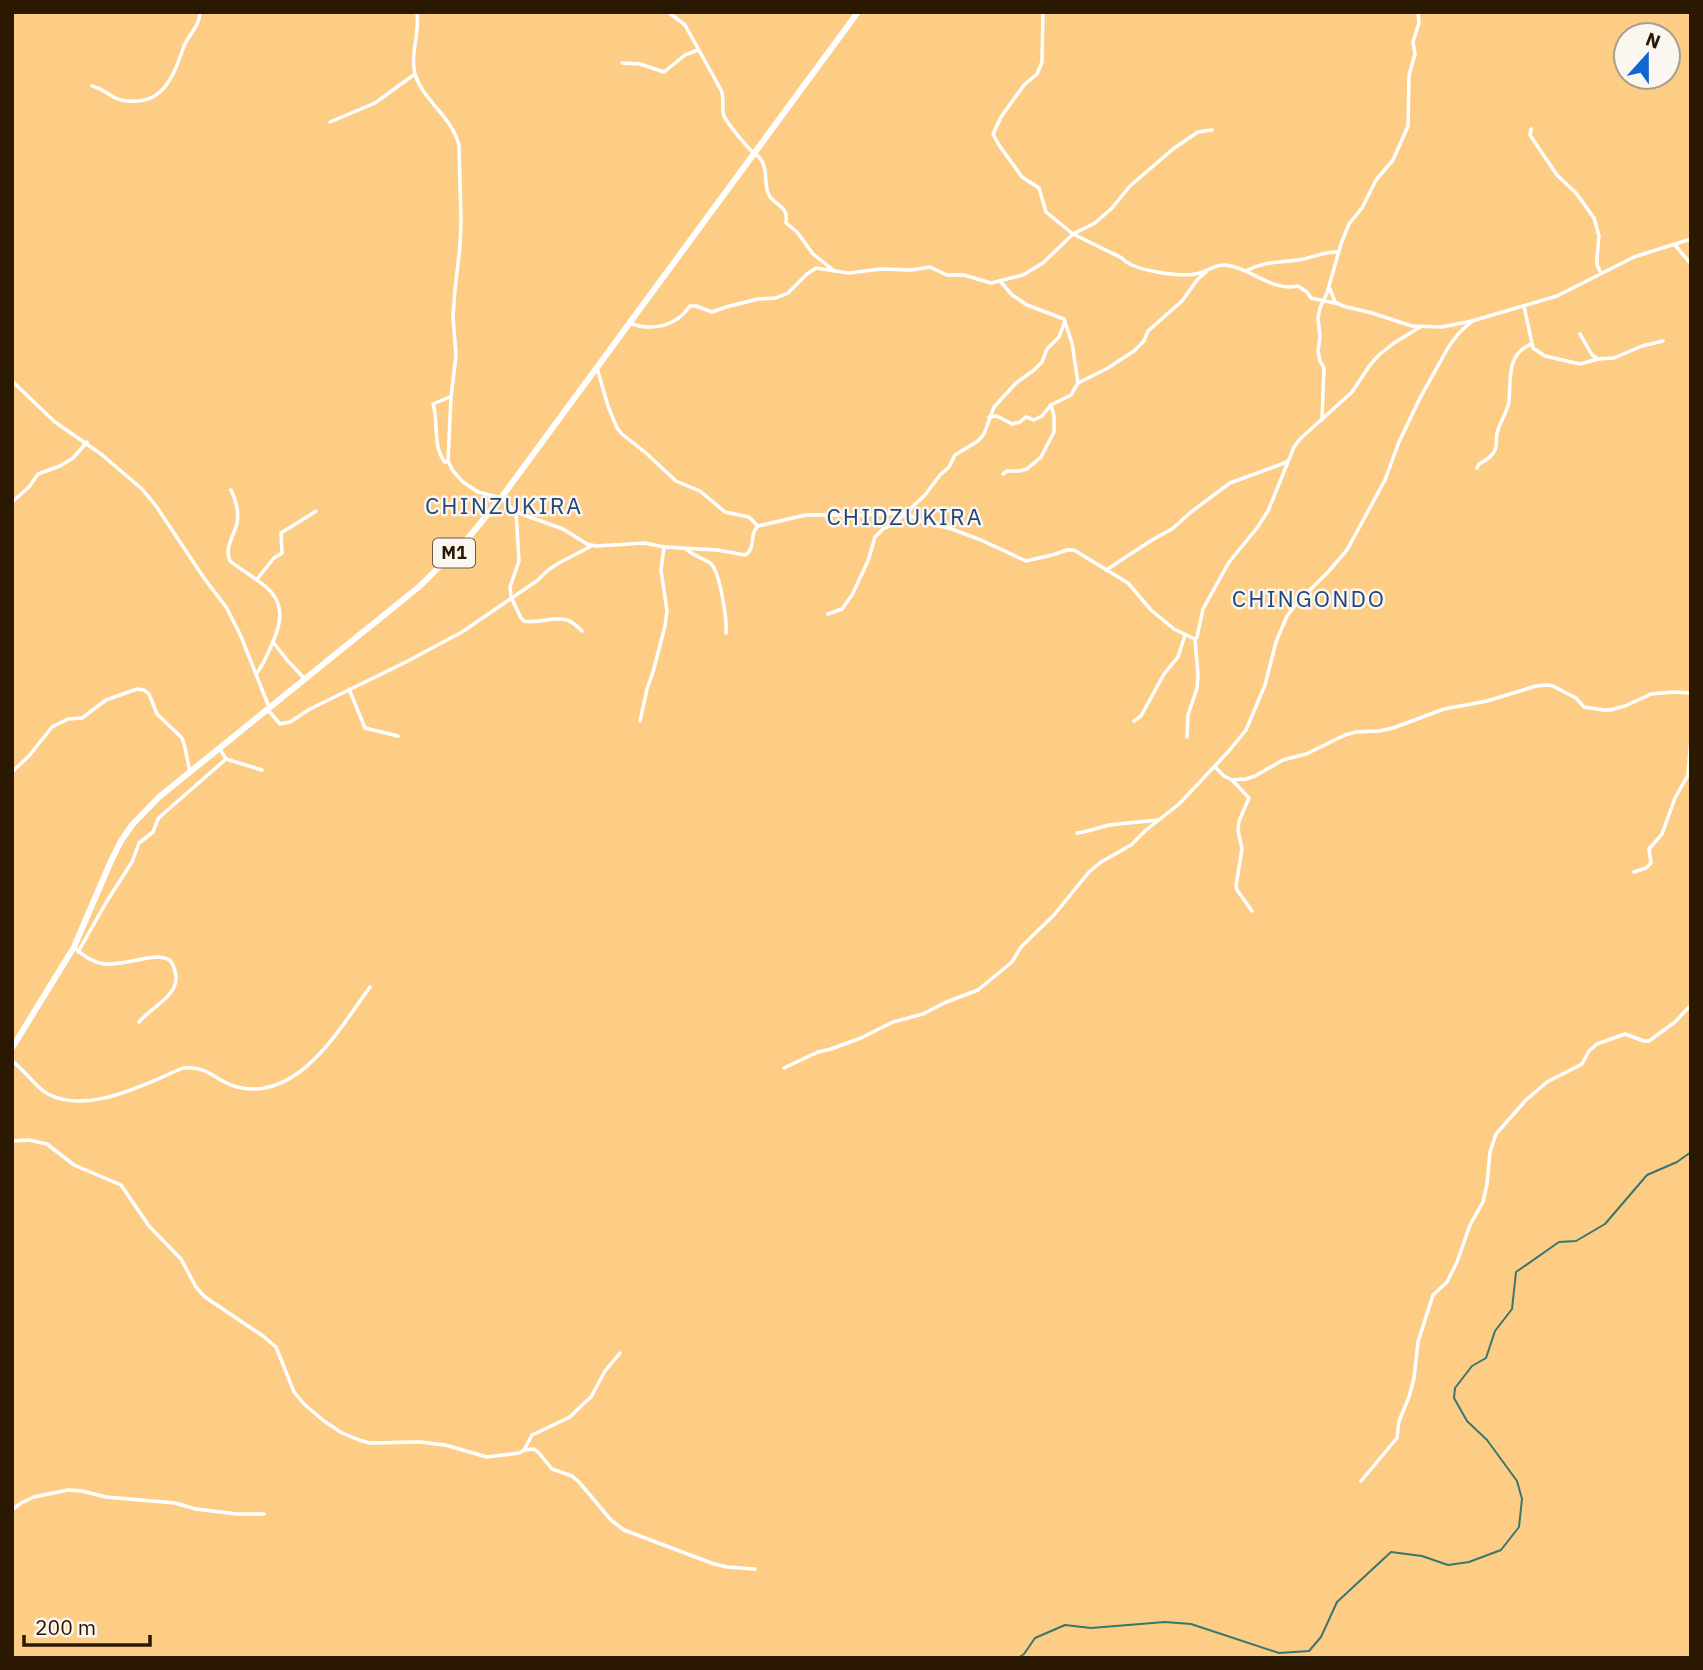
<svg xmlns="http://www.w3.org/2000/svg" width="1703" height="1670" viewBox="0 0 1703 1670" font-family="'IBM Plex Sans',sans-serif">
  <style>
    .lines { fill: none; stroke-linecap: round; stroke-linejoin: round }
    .stream { stroke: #397670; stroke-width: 2 }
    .minor { stroke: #fff; stroke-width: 3.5 }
    .trunk { stroke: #fff; stroke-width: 6 }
    .labels { text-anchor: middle; stroke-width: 5; stroke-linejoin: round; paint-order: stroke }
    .shield { fill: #fbf6ef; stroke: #695b48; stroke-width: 2 }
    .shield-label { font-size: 18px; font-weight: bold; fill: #2a1900 }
    .quarter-label { font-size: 23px; letter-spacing: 2px; fill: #20477c; stroke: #fbf6ef }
  </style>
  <rect width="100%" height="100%" fill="#fdcd85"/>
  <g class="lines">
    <path class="stream" d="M1018,1658L1024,1654L1035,1638L1065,1625L1091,1628L1165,1622L1191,1624L1279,1653L1309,1651L1321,1637L1337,1602L1391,1552L1422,1556L1448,1565L1469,1562L1501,1550L1519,1527L1522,1499L1517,1481L1487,1440L1467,1421L1454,1398L1455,1388L1472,1366L1486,1358L1495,1331L1512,1309L1516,1272L1559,1242L1576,1241L1605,1224L1647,1175L1677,1162L1691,1152"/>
    <g class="minor">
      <path d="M417,12C420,33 410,53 415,74C423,101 451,115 459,145L461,221L460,246L455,290L453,317L456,355L451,397L448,461L453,471L463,482L478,492L501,498L516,512L563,529L587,544L596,546L645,543L664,547L717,550L745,555C757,548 748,535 758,526L806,515H860L900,513L907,514L925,523L949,528L981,540L1026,561L1052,555L1067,550H1074L1128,583L1151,610L1174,629L1195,639"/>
      <path d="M668,12L685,25L721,90C725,99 721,107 724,116C727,123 749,150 755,154C756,155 758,156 759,157C768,166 764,182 768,193C774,207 789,204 786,223L797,232L813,254L833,270"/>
      <path d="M1043,12L1042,62L1037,74L1024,85L1001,117L993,134L999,145L1022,177L1039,188L1046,212L1052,217L1073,234L1122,258C1132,271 1184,278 1200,273C1209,270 1216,264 1226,265C1252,268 1271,292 1298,286L1307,292L1311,298L1339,304"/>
      <path d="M622,63L640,64L664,72L685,55L698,50"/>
      <path d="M92,86C103,88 111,98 121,100C163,108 173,77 184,46C189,34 200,26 200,12"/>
      <path d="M330,122L375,103L415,74"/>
      <path d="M1531,129L1530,135L1557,175L1576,193L1594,218L1599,236L1597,257V265L1601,273"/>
      <path d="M1675,245L1691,264"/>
      <path d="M1248,270C1268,260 1283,263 1304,259C1317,256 1323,252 1337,252"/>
      <path d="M1330,289L1335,302L1343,306L1372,313L1412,326L1442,327L1472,321L1557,296L1634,257L1691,239"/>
      <path d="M1524,306L1533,348L1545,356L1580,364L1598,359L1614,358L1642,346L1663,341"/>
      <path d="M630,323C653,332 676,326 690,306H696L712,312L726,307L758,299L776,298L788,293L807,274L816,268L848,273L881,269L911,270L930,267L947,275H964L991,283L1023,275L1043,263L1073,234L1095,223L1112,208L1130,186L1173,149L1198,132L1212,130"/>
      <path d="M1580,334L1592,355L1598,359"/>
      <path d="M597,368L608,406L617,428L622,434L646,453L676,481L700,491L725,512L749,517L758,526"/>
      <path d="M12,381L55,422L101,454L142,489L156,506L204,578L226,607L240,634L269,707"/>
      <path d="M1078,383L1108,368L1134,351L1144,341L1148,331L1182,301L1197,280L1207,271"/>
      <path d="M989,417L997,416L1012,424L1020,422L1026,417L1034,420L1042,416L1051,405L1071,395L1078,383L1072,343L1064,319L1027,305L1012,295L1000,281"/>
      <path d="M1322,420L1324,368L1320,361L1318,351L1320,337L1318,318L1320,308L1327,293L1341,244L1349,224L1362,208L1376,180L1393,160L1408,126L1409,75L1415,54L1413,42L1419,23L1418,12"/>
      <path d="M448,461L445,462C432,447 439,422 433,404L450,397"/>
      <path d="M1477,468L1479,464C1485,461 1492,457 1495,450C1497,445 1496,438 1497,433C1500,422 1507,412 1509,402C1511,380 1506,353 1532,344"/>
      <path d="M1003,474L1007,471H1019L1027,469L1041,457L1054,432V416L1051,405"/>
      <path d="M231,490C236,499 239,513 237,523C234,536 224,548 230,561C259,584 294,593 274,639C269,651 265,663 256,674"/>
      <path d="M12,502L29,487L38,474L60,466L73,458L87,442"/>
      <path d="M516,512L519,561L510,587L511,597L521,618L524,621C538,624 553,616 567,620C573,622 578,627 582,631"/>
      <path d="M686,549C696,558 702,557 710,563C720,570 727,620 726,633"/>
      <path d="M1106,570L1152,540L1172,529L1191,512L1230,483L1287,462"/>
      <path d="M257,579L274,558L282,553L281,533L310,515L316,511"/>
      <path d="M828,614L842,609L852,595L868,561L875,537L883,529L894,524L925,495L940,475L949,467L955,455L978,441L984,434L994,407L1016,383L1034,370L1042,362L1047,349L1059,337L1065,321"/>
      <path d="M273,642L287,660L304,678"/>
      <path d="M349,689L365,728L398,736"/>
      <path d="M268,710L280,724L290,722L310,709L406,662L462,632L538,580C552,563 573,557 591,546"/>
      <path d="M640,721L647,689L653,672L665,626L667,611L661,570L664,547"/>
      <path d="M1134,721L1141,716L1164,674L1178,657L1185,635"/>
      <path d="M1187,737L1188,715L1197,688L1198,675L1195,639L1197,637L1203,609L1229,562L1257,528L1268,511L1294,447L1300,439L1352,392L1370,365L1379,355L1394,343L1420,327"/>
      <path d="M220,749L226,759L262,770"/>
      <path d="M1215,767L1224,776L1232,780L1246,779L1255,776L1283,760L1306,754L1345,735L1356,732L1379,731L1393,728L1444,709L1487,701L1536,686L1547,685L1553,686L1576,698L1584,707L1604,710H1610L1625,706L1651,694L1673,692L1691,693"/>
      <path d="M12,772L29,756L52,727L68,719L82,718L106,700L137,689L144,690L149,694L157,714L182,738L185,748L190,772"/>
      <path d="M1232,780L1249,798L1239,821L1238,830L1242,849L1236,886L1237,890L1252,911"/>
      <path d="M1077,833L1084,832L1109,825L1158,820"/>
      <path d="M1634,872L1646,868L1651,863L1649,849L1662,834L1675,798L1688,775L1691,738"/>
      <path d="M74,947C100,973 117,963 148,958C156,957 163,956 170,960C190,992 156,1002 139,1022"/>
      <path d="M78,952L107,901L132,862L139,843L153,832L158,819L163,814L226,759"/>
      <path d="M12,1061C26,1071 34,1086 48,1094C88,1115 145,1084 183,1068C210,1066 215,1081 237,1087C299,1102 340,1028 370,987"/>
      <path d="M784,1068L818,1052L831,1049L861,1038L893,1022L923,1014L944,1003L978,990L1012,962L1021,947L1054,915L1089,872L1101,862L1131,845L1146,830L1179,804L1228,752L1246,730L1265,685L1276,642L1287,616L1297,603L1328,572L1347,550L1385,480L1399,442L1420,398L1449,346L1459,333L1472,321"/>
      <path d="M12,1141L29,1140L47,1144L74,1165L121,1185L149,1226L181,1259L196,1287L205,1297L263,1336L276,1347L294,1392L304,1404L324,1421L342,1433L359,1440L370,1443L420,1442L445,1445L487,1457L519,1453L524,1450L532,1435L570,1417L579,1408L591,1397L605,1371L620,1353"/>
      <path d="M524,1450L534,1449L539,1453L552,1469L572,1476L579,1482L611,1520L624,1530L714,1564L727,1567L755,1569"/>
      <path d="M1361,1481L1397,1438L1399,1421L1409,1397L1414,1378L1418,1342L1433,1295L1447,1282L1457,1262L1470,1225L1483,1202L1487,1184L1490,1152L1496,1134L1526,1100L1547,1082L1582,1064L1589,1051L1597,1044L1625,1034L1644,1041H1649L1675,1022L1691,1005"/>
      <path d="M12,1510L21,1503L34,1497L68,1490L82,1491L106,1497L175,1503L196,1509L237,1514H264"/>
    </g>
    <path class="trunk" d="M12,1048L74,947L111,861L121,841L132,825L159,797L420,586L469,537L501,498L858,12"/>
  </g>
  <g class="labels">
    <rect class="shield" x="433" y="538.5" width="42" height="29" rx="5"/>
    <g class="shield-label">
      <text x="454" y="559">M1</text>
    </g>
    <g class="quarter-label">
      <text x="504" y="514">CHINZUKIRA</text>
      <text x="905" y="525">CHIDZUKIRA</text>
      <text x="1309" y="607">CHINGONDO</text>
    </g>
  </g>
  <rect width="1703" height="1670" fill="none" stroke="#2a1900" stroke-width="28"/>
  <g transform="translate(1647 56) rotate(21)"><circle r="33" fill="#fbf6ef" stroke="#a79e8f" stroke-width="2"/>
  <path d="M0-5L12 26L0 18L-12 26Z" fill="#1067d1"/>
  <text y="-10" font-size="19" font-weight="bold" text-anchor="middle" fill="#2a1900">N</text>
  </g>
  <path d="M24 1635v10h126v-10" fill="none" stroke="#2a1900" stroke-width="3.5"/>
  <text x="35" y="1635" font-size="21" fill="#2a1900" stroke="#fbf6ef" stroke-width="5" paint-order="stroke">200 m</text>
</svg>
